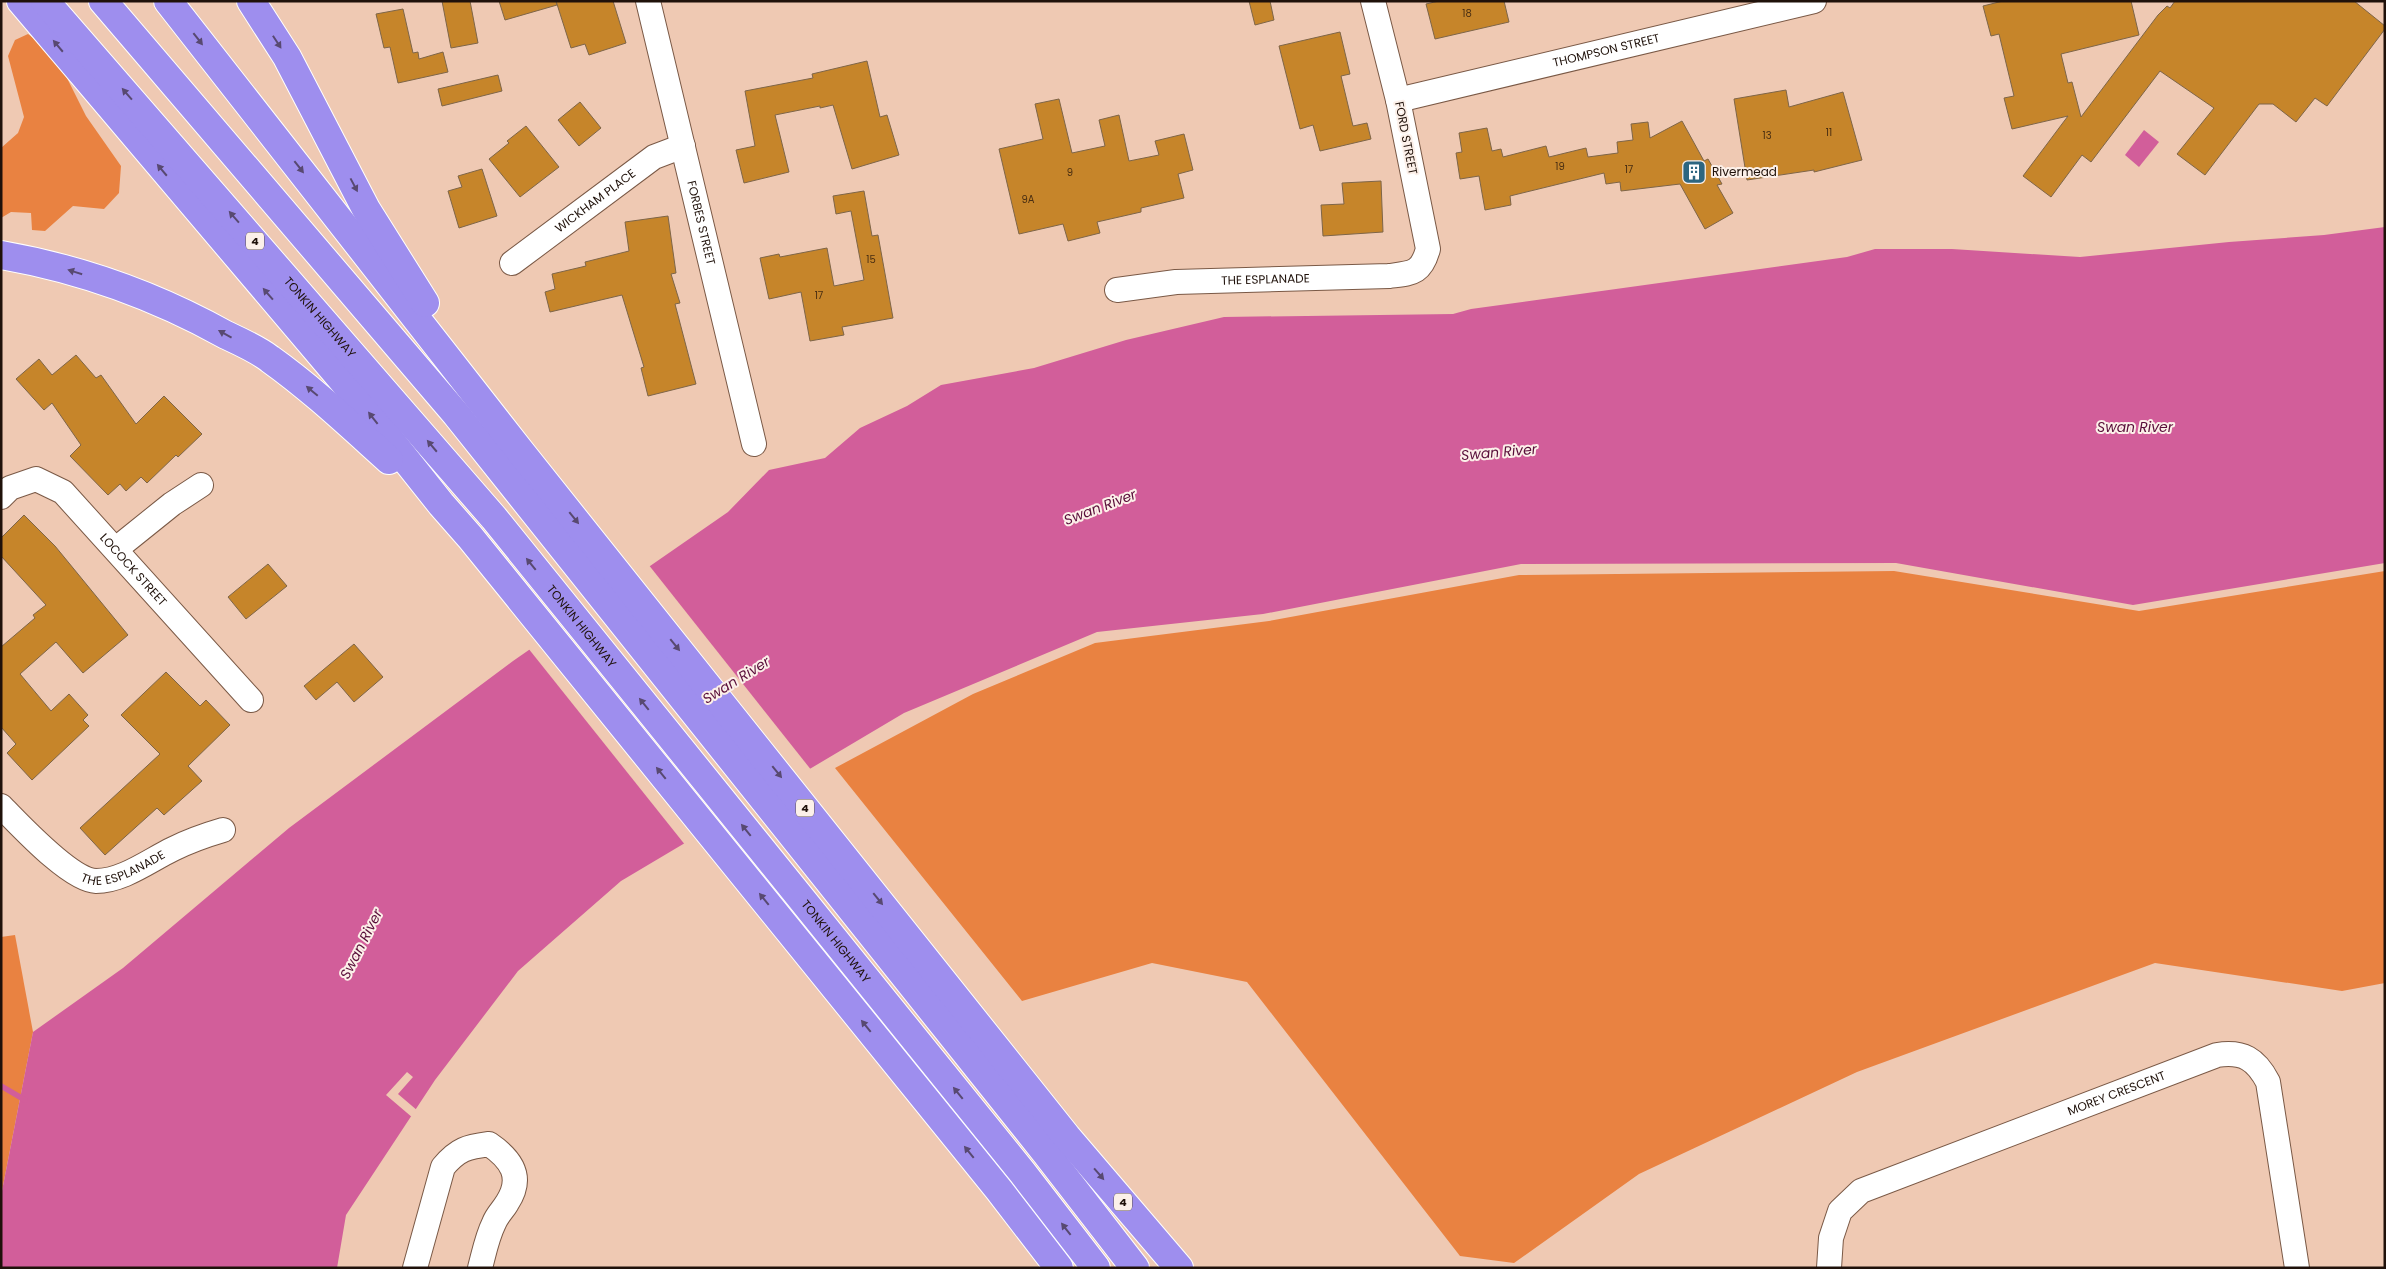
<svg xmlns="http://www.w3.org/2000/svg" width="2386" height="1269" viewBox="0 0 2386 1269" font-family="Poppins,sans-serif">
  <style>
    .green { fill: #e98241 }
    .water { fill: #d25e9a }
    .pier { fill: #efc9b3 }
    .lines { fill: none; stroke-linecap: round; stroke-linejoin: round }
    .stream { stroke: #d25e9a; stroke-width: 5.5 }
    .building { fill: #c6852a; stroke: #7e6548 }
    .minor-casing { stroke: #7a5946; stroke-width: 26 }
    .highway-casing { stroke: #fff; stroke-width: 30 }
    .minor { stroke: #fff; stroke-width: 24 }
    .highway { stroke: #9e8eee; stroke-width: 28 }
    .oneway { fill: #584971 }
    .labels { text-anchor: middle; stroke-width: 4; stroke-linejoin: round; paint-order: stroke }
    .number-label { font-size: 10px; fill: #492e12 }
    .shield { fill: #fcf0e9; stroke: #61544d; stroke-width: 1 }
    .shield-label { font-size: 11px; font-weight: bold; fill: #1f110a }
    .street-label { font-size: 12px; fill: #1f110a; stroke: #fcf0e9 }
    .poi-label { font-size: 12px; fill: #1f110a; stroke: #fcf0e9; text-anchor: start }
    .water-label { font-size: 14px; font-style: italic; fill: #590e3a; stroke: #fcf0e9 }
  </style>
  <rect width="100%" height="100%" fill="#efc9b3"/>
  <g class="green">
    <path d="M28,34L55,54L86,116L121,166L119,193L104,209L73,206L45,231L32,230L31,213L11,212L1,218V148L18,133L24,117L8,56L15,40Z"/>
    <path d="M1894,571L2139,611L2385,571V983L2342,991L2155,963L1857,1072L1639,1174L1514,1263L1460,1256L1247,982L1152,963L1022,1001L835,768L973,694L1095,643L1269,621L1519,575Z"/>
    <path d="M15,935L33,1032L1,1196V937Z"/>
  </g>
  <g class="water">
    <path d="M2144,130L2159,142L2139,167L2125,155Z"/>
    <path d="M2385,227V563L2133,605L1896,563L1521,564L1263,614L1097,632L904,713L621,881L518,971L435,1080L346,1215L337,1268H1V1196L33,1032L123,968L289,828L513,661L728,512L769,470L825,458L860,428L907,406L941,385L1034,368L1126,340L1224,317L1453,314L1471,309L1847,257L1875,249H1952L2080,257L2229,242L2324,235Z"/>
  </g>
  <g class="pier">
    <path d="M648,564L812,771L686,846L528,648Z"/>
    <path d="M407,1072L413,1077L398,1094L418,1111L413,1118L386,1095Z"/>
  </g>
  <g class="lines">
    <path class="stream" d="M1,1086L25,1100"/>
  </g>
  <g class="building">
    <path d="M442,1H470L478,43L451,48Z"/>
    <path d="M499,1H556L557,5L505,20Z"/>
    <path d="M556,1H613L626,43L589,55L585,44L571,48Z"/>
    <path d="M1249,1H1270L1274,20L1255,25Z"/>
    <path d="M1439,1H1504L1509,22L1435,39L1426,4Z"/>
    <path d="M2003,1H2131L2139,35L2061,54L2068,83L2072,82L2081,117L2158,15L2167,6L2170,8L2175,1H2354L2385,26V29L2327,106L2315,98L2296,122L2273,104H2259L2205,175L2177,154L2214,108L2160,71L2091,162L2082,155L2051,197L2023,176L2068,116L2012,129L2004,98L2014,96L1999,34L1991,36L1983,6Z"/>
    <path d="M403,9L413,53L418,52L419,59L443,52L448,72L398,83L390,47L384,48L376,14Z"/>
    <path d="M1340,32L1350,74L1341,76L1353,126L1367,123L1371,139L1320,151L1313,125L1300,129L1279,46Z"/>
    <path d="M867,61L880,117L887,115L899,155L852,169L833,105L820,108V106L775,115L789,172L744,183L736,150L755,146L745,91L813,78L812,74Z"/>
    <path d="M498,75L502,91L442,106L438,89Z"/>
    <path d="M1786,90L1789,107L1843,92L1862,160L1814,172V170L1747,180L1734,99Z"/>
    <path d="M1059,99L1072,153L1105,146L1099,120L1119,115L1129,161L1159,155L1155,141L1184,134L1193,170L1178,174L1184,198L1141,208V212L1097,222L1100,233L1068,241L1063,224L1019,234L999,149L1043,139L1035,104Z"/>
    <path d="M580,102L601,128L579,146L558,120Z"/>
    <path d="M1682,121L1704,161L1708,159L1722,184L1717,185L1733,213L1705,229L1680,184L1621,191L1620,182L1606,184L1604,173L1510,196L1511,205L1485,210L1479,176L1460,179L1456,153L1462,152L1459,133L1487,128L1492,151L1501,149L1503,157L1546,146L1549,157L1586,148L1588,157L1618,153L1617,142L1633,140L1631,124L1648,122L1650,138Z"/>
    <path d="M526,126L559,167L520,197L489,159L509,143L507,141Z"/>
    <path d="M482,169L497,216L459,228L448,191L462,187L458,176Z"/>
    <path d="M1381,181L1383,232L1323,236L1321,205L1344,204L1342,183Z"/>
    <path d="M864,191L872,236L878,235L893,318L842,327L844,335L810,341L801,292L769,299L760,258L779,254L780,257L827,248L834,286L864,280L851,211L836,214L833,196Z"/>
    <path d="M668,216L676,273L671,274L680,303L675,304L696,384L648,396L641,368L644,367L622,295L550,312L545,292L555,289L552,274L586,266L585,262L629,251L625,222Z"/>
    <path d="M76,355L96,378L101,375L136,424L164,396L202,434L178,457L176,455L147,483L141,477L126,491L120,484L108,495L70,456L81,445L52,403L44,410L16,379L39,359L52,375Z"/>
    <path d="M24,515L55,546L128,635L83,673L56,642L20,674L51,711L69,694L88,715L83,720L89,726L32,780L7,753L16,744L1,727V647L35,618L33,615L46,605L1,556V538Z"/>
    <path d="M268,564L287,586L246,619L228,597Z"/>
    <path d="M354,644L383,677L354,702L337,682L316,700L304,686Z"/>
    <path d="M166,672L200,706L206,700L230,725L188,766L202,781L164,815L157,808L105,855L80,828L160,754L121,715Z"/>
  </g>
  <g class="lines">
    <g class="minor-casing">
      <g id="minor">
        <path id="s1" d="M648,1L754,444"/>
        <path id="s2" d="M1398,100L1814,1"/>
        <path id="s3" d="M512,263L654,157L683,146"/>
        <path id="s4" d="M1117,290L1176,282L1389,276C1412,273 1421,274 1428,249L1398,100L1373,1"/>
        <path id="s5" d="M1,497L10,488L36,479L63,492L251,700"/>
        <path d="M116,549L172,504L201,485"/>
        <path id="s6" d="M1,806C20,825 70,880 96,881C123,881 150,860 173,849C189,841 206,835 223,830"/>
        <path d="M415,1268L443,1167C458,1149 467,1147 489,1144C511,1159 524,1177 507,1203C503,1210 497,1215 494,1223C487,1237 484,1253 480,1268"/>
        <path id="s7" d="M1829,1268L1831,1238L1840,1211L1861,1191L2217,1055C2243,1051 2256,1059 2268,1082L2297,1268"/>
      </g>
    </g>
    <g class="highway-casing">
      <g id="highway">
        <path d="M21,1L344,382L441,504L470,537L999,1190L1059,1268"/>
        <path id="s8" d="M45,1L494,518L1022,1172L1096,1268"/>
        <path d="M103,1L456,414L1046,1153L1135,1268"/>
        <path d="M168,1L520,451L1067,1137L1179,1268"/>
        <path d="M251,1L287,57L366,209L425,303"/>
        <path d="M1,255C81,269 156,296 226,335C241,342 257,349 270,359C312,389 350,425 389,460"/>
      </g>
    </g>
    <use href="#minor" class="minor"/>
    <use href="#highway" class="highway"/>
  </g>
  <defs><path id="oneway-solid" d="M-6-.8H1V-3.2L6.5 0L1 3.2V.8H-6Z" transform="scale(1.25)"/></defs>
  <g class="oneway">
    <use href="#oneway-solid" transform="translate(198 39) rotate(52)"/>
    <use href="#oneway-solid" transform="translate(277 42) rotate(57)"/>
    <use href="#oneway-solid" transform="translate(58 46) rotate(-130)"/>
    <use href="#oneway-solid" transform="translate(127 94) rotate(-131)"/>
    <use href="#oneway-solid" transform="translate(299 167) rotate(52)"/>
    <use href="#oneway-solid" transform="translate(162 170) rotate(-130)"/>
    <use href="#oneway-solid" transform="translate(354 185) rotate(62)"/>
    <use href="#oneway-solid" transform="translate(234 217) rotate(-131)"/>
    <use href="#oneway-solid" transform="translate(75 272) rotate(-163)"/>
    <use href="#oneway-solid" transform="translate(268 294) rotate(-131)"/>
    <use href="#oneway-solid" transform="translate(225 334) rotate(-151)"/>
    <use href="#oneway-solid" transform="translate(312 391) rotate(-140)"/>
    <use href="#oneway-solid" transform="translate(373 418) rotate(-128)"/>
    <use href="#oneway-solid" transform="translate(432 446) rotate(-130)"/>
    <use href="#oneway-solid" transform="translate(574 518) rotate(51)"/>
    <use href="#oneway-solid" transform="translate(531 564) rotate(-129)"/>
    <use href="#oneway-solid" transform="translate(675 645) rotate(51)"/>
    <use href="#oneway-solid" transform="translate(644 704) rotate(-129)"/>
    <use href="#oneway-solid" transform="translate(777 772) rotate(51)"/>
    <use href="#oneway-solid" transform="translate(661 773) rotate(-129)"/>
    <use href="#oneway-solid" transform="translate(746 830) rotate(-129)"/>
    <use href="#oneway-solid" transform="translate(764 899) rotate(-129)"/>
    <use href="#oneway-solid" transform="translate(878 899) rotate(51)"/>
    <use href="#oneway-solid" transform="translate(866 1026) rotate(-129)"/>
    <use href="#oneway-solid" transform="translate(958 1093) rotate(-129)"/>
    <use href="#oneway-solid" transform="translate(969 1152) rotate(-129)"/>
    <use href="#oneway-solid" transform="translate(1099 1174) rotate(49)"/>
    <use href="#oneway-solid" transform="translate(1066 1229) rotate(-128)"/>
  </g>
  <defs>
    <g id="building-square" transform="scale(1.25)"><rect x="-9" y="-9" width="18" height="18" rx="4" fill="#2d6680" stroke="#fcf0e9"/><path d="M-4-6H4V6H1V3H-1V6H-4ZM-2.5-4.3h1.7v1.8h-1.7ZM.8-4.3h1.7v1.8H.8ZM-2.5-1h1.7V.8h-1.7ZM.8-1h1.7V.8H.8Z" fill="#fff"/></g>
  </defs>
  <g fill-rule="evenodd">
    <use href="#building-square" x="1694" y="172"/>
  </g>
  <g class="labels">
    <g class="number-label">
      <text x="1467" y="17">18</text>
      <text x="1829" y="136">11</text>
      <text x="1767" y="139">13</text>
      <text x="1560" y="170">19</text>
      <text x="1629" y="173">17</text>
      <text x="1070" y="176">9</text>
      <text x="1028" y="203">9A</text>
      <text x="871" y="263">15</text>
      <text x="819" y="299">17</text>
    </g>
    <g class="shield">
      <rect x="246" y="232.5" width="18" height="17" rx="4"/>
      <rect x="796" y="799.5" width="18" height="17" rx="4"/>
      <rect x="1114" y="1193.5" width="18" height="17" rx="4"/>
    </g>
    <g class="shield-label">
      <text x="255" y="245">4</text>
      <text x="805" y="812">4</text>
      <text x="1123" y="1206">4</text>
    </g>
    <g class="street-label">
      <text dy="4" stroke="none"><textPath href="#s2" startOffset="214">THOMPSON STREET</textPath></text>
      <text transform="translate(1406 138) rotate(79)" y="4">FORD STREET</text>
      <text dy="4" stroke="none"><textPath href="#s3" startOffset="104">WICKHAM PLACE</textPath></text>
      <text dy="4" stroke="none"><textPath href="#s1" startOffset="228">FORBES STREET</textPath></text>
      <text dy="4" stroke="none"><textPath href="#s4" startOffset="149">THE ESPLANADE</textPath></text>
      <text dy="4" stroke="none"><textPath href="#s8" startOffset="419">TONKIN HIGHWAY</textPath></text>
      <text dy="4" stroke="none"><textPath href="#s5" startOffset="175">LOCOCK STREET</textPath></text>
      <text dy="4" stroke="none"><textPath href="#s8" startOffset="824">TONKIN HIGHWAY</textPath></text>
      <text dy="4" stroke="none"><textPath href="#s6" startOffset="152">THE ESPLANADE</textPath></text>
      <text dy="4" stroke="none"><textPath href="#s8" startOffset="1229">TONKIN HIGHWAY</textPath></text>
      <text dy="4" stroke="none"><textPath href="#s7" startOffset="361">MOREY CRESCENT</textPath></text>
    </g>
    <g class="poi-label">
      <text x="1712" y="176">Rivermead</text>
    </g>
    <g class="water-label">
      <text x="2135" y="432">Swan River</text>
      <text transform="translate(1499 452) rotate(-5)" y="5">Swan River</text>
      <text transform="translate(1100 507) rotate(-21)" y="5">Swan River</text>
      <text transform="translate(736 680) rotate(-32)" y="5">Swan River</text>
      <text transform="translate(361 944) rotate(-63)" y="5">Swan River</text>
    </g>
  </g>
  <rect width="2386" height="1269" fill="none" stroke="#1f110a" stroke-width="5"/>
</svg>
